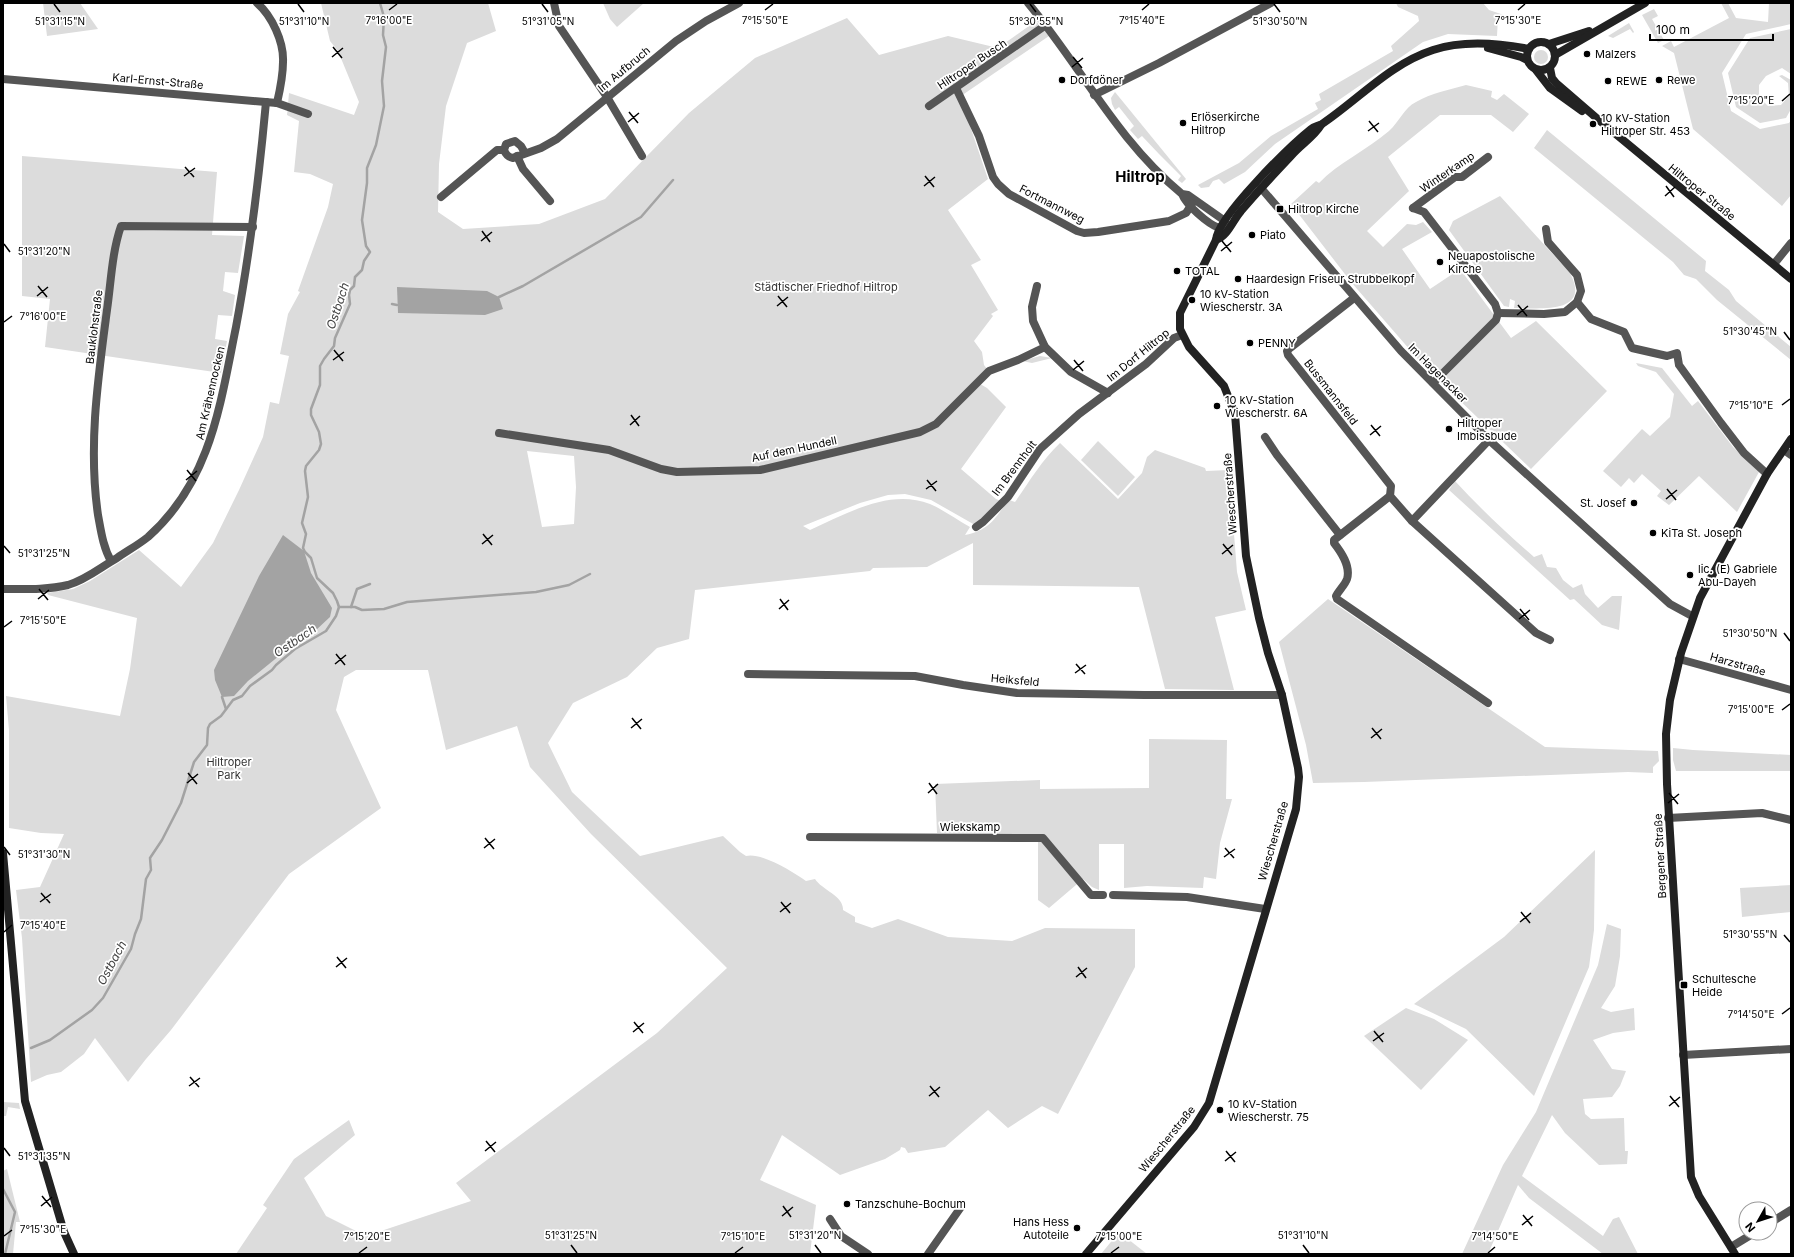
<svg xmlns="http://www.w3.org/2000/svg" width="1794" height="1257" viewBox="0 0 1794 1257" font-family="Inter,sans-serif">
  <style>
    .green { fill: #dcdcdc; fill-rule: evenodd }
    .water { fill: #a3a3a3 }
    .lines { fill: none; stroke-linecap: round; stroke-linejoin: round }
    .stream { stroke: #a3a3a3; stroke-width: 2.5 }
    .street { stroke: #555; stroke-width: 8 }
    .secondary { stroke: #222; stroke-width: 8 }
    .ticks { fill: none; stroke: #000; stroke-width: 1.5 }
    .poi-dot { fill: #000; stroke: #fff; stroke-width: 1.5 }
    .labels { text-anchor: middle; stroke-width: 3.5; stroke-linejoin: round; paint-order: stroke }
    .poi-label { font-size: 11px; fill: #000; stroke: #fff; text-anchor: start }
    .street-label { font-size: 11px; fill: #000; stroke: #fff }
    .park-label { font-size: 11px; fill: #333; stroke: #fff }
    .water-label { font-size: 12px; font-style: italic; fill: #444; stroke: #fff }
    .district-label { font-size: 15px; font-weight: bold; fill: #000; stroke: #fff }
    .ticks-label { font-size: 10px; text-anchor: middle; fill: #000; stroke: #fff; stroke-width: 3.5; stroke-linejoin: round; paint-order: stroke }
  </style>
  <rect width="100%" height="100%" fill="#fff"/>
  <g class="green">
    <path d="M43,3H80L98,29L47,36Z"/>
    <path d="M321,3H488L496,31L467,43L446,106L439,164L438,212L463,229L539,224L605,199L689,113L755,58L847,18L879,55L948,36L998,48L1036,21L1049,36L958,98L968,120L988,179L948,210L981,260L971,265L998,310L991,314L993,316L974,341L982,352L984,365L987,369L975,381L987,388L1006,407L961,469L996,499L1001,501L975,525L931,500L905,494L888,495L860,503L803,526L810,530C846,514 889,488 930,504C944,510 957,520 970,527L965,535C990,530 994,519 1009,500L1015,502C1029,482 1042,460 1060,443L1118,499L1142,473L1147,457L1155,450L1205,468L1206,471L1229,470L1237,572L1246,610L1215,617L1234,690L1165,689L1139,587L973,585V543L927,567L873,568L870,571L695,590L689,639L657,648L627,677L573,703L548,743L572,792L640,856L723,836L740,852L746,856C761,852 793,872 806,881L815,879C822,890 844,896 843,910L855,917V922L872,928L898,919L948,937L1012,941L1045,928L1135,929V967L1058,1114L1042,1106L1008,1128L988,1110L945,1147L908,1153L905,1148L901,1147L900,1150L885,1159L840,1175L782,1135L760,1180L816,1205L810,1254H236L267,1208L263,1205L294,1159L349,1120L355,1135L304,1178L326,1216L366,1236L471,1201L456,1183L657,1033L727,968L591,834L530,767L517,726L446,750L428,670H356L344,677L336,710L381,808L289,874L171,1030L146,1059L128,1082L95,1038L84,1054L61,1072L47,1075L31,1082L22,938L16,890L40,887L64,834L41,833L9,828V730L6,696L120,716L130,669L137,618L48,595L47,593L73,589L90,581L139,550L181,587L213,543L239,490L263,437L270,402L279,404L289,356L280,354L288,314L300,292L298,291L328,207L333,184L310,174L294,172L299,121L287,115L289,93L354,115L359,102L338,51L330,41ZM527,451L574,456L576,487L574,524L542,527Z"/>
    <path d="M603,3H644L617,27L610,19Z"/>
    <path d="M1396,3H1483L1489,10L1516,19L1498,17L1497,36L1448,34L1423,42L1275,144L1245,172L1224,184L1219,179L1213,181L1209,187L1201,188L1198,185L1239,163L1271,136L1318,109L1315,103L1321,100L1319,94L1393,51L1391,46L1419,21L1418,16L1398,7Z"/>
    <path d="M1721,3H1728L1736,18L1768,22L1769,3H1791V24L1746,34L1722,73L1731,111L1760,129L1789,123L1791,120V195L1782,206L1693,129L1674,53L1662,46L1671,41L1674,47L1729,18Z"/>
    <path d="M1654,9L1658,16L1652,19L1664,40L1658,43L1642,15Z"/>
    <path d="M1629,23L1634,32L1633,33L1630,29L1613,38L1608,36Z"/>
    <path d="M1791,29V74L1782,68L1766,76L1759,85V97L1768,106L1781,105L1789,96L1788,83L1779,76L1782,75L1791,80V109L1786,118L1760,123L1736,107L1728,73L1750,38Z"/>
    <circle cx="1541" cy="57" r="7"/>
    <path d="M1466,85L1492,91L1491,97L1497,100L1504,94L1529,114L1513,132L1491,115H1440L1388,157L1409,191L1367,231L1383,247L1407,224L1416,225L1423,222L1432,232L1402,249L1430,289L1460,269L1511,338L1536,321L1607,391L1531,469L1424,366L1351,282L1291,204L1316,181L1319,183C1338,163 1367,150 1389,131C1399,122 1404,108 1416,102C1431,93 1449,90 1466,85Z"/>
    <path d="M1115,92L1186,179L1182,183L1178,180L1181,176L1159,154L1142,136L1138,139L1130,130L1134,126L1119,107L1115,110L1112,104L1111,98Z"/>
    <path d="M1547,130L1706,261L1705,271L1729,290L1736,301L1791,347V360L1717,300L1696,279L1684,275L1673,262L1534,148Z"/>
    <path d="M22,156L217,172L212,235L244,236L238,273L225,272L223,291L235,295L232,316L218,315L215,339L227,341L221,373L45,347L50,299L22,296Z"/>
    <path d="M1500,196L1570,273C1592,315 1539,308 1514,308L1515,301L1510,299L1509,307L1504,306L1449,230L1453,221Z"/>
    <path d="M1040,356L1052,358L1032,363L1022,361Z"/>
    <path d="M1636,363L1662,368L1692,406L1698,401L1733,447L1759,472L1737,512L1699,476L1669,505L1657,496L1661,491L1642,474L1634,483L1629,478L1621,487L1603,471L1642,429L1650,436L1670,417L1674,394L1656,372L1638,366Z"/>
    <path d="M1098,441L1135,477L1118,496L1081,460Z"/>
    <path d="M1455,481C1480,508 1506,533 1534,557L1542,554L1547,567L1556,568L1563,580L1573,588L1582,584L1585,594L1598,608L1612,596H1622L1619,630L1602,625L1574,599L1570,600L1449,490Z"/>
    <path d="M1328,599L1545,747L1658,751L1659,761L1653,767V773L1628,772L1364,782L1313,783L1306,745L1279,642Z"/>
    <path d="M1149,739L1227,740L1226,799H1232L1220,843L1216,879L1204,877L1203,888L1147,886L1124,888V844H1099V890L1092,887L1083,879L1049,908L1038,900V835L937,833L935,784L1040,780V789L1149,788Z"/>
    <path d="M1673,748L1693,750L1791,755V771H1676L1673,760Z"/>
    <path d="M1595,850L1594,930L1589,967L1534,1096L1466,1029L1414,1004L1504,937Z"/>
    <path d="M1791,885V912L1742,917L1740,888Z"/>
    <path d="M1607,924L1621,929L1620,956L1615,986L1601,1008L1611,1012L1634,1008L1635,1030L1613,1033L1593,1040L1612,1069L1626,1071L1620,1086L1612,1097L1583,1099L1585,1114L1591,1119L1624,1118L1625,1151H1628L1627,1164L1599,1165L1565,1133L1552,1115L1522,1176L1603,1236L1613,1219L1619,1217L1638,1254H1603L1529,1198L1518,1185L1488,1254H1462L1503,1165L1536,1112L1598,965Z"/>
    <path d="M1406,1008L1434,1019L1468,1040L1421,1090L1364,1036Z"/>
    <path d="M3,1102L19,1103L20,1109L8,1107L6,1116H3Z"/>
    <path d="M7,1169L20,1222H16L13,1254H3V1171Z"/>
    <path d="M1119,1232L1147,1254H1101Z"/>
  </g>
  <g class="water">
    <path d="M397,287L487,291L499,297L503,309L485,315L398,313Z"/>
    <path d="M283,535L304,551L311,573L332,608L330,617L315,631L285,651L248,681L234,696L222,697L215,680L214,670L259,576Z"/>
  </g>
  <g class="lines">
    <g class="stream">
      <path d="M499,297L523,286L641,217L673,180"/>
      <path d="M392,304L397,305"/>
      <path d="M339,607H355L362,610L384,609L407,602L536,592L569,585L590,574"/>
      <path d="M351,607L357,589L370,584"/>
      <path d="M222,697L226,709"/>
      <path d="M31,1048L50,1040L92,1010L103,998L131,949L135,934L141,919L146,879L151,870L150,858L162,840L181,803L194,762L207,745L208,728L210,724L221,716L233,700L242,696L250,686L272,670L276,665L295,649L326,631L336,616L339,607L337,601L333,593L317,578L311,558L305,552L303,548L306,534L302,523L308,497L305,471L306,466L319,450L321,444L319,432L311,415V409L320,385V366L324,359L334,346L335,338L350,304L349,295L350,290L354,286L355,277L362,270L364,261L370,252L366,246L362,220L367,183V168L376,145L384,106L382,81L386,47L383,35L384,17L380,3"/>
      <path d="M3,1189L15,1212L5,1254"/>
    </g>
    <g class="street">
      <path d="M257,3C272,16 284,42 283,62C283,76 280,90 277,103"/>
      <path d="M554,3L559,26L607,97L642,156"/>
      <path d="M1028,3C1082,68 1116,139 1182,194L1188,195L1225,221L1228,228C1225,228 1221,229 1219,228C1208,224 1186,205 1182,194"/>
      <path d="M3,79L277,103L308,114"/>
      <path d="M956,88L979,136L993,177L998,184L1009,194L1077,231L1084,233L1098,232L1169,221L1186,213L1192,204"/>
      <path d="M1094,95L1159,63L1271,3"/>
      <path d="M929,106L1046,25"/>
      <path d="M525,153L521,146L515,141L506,144L504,150C506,155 508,157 513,158L541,148L557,139L676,41L706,21L739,3"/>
      <path d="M517,156L523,169L550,201"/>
      <path d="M1261,188L1401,351L1489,440L1670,604L1692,616"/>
      <path d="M441,197L497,150H504"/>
      <path d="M1413,208L1424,212L1495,304L1498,313L1496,320L1433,383"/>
      <path d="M1413,208L1455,177H1462L1488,157"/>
      <path d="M1774,264L1791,243"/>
      <path d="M1037,286L1032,307L1033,321L1045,347L1071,372L1108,393"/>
      <path d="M1354,298L1290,348L1287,351L1288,355L1391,486L1390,496L1412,521L1536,633L1550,640"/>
      <path d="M1577,302L1591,319L1624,332L1632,348L1667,356L1677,353L1679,365L1721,423L1744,453L1767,474"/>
      <path d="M1498,313L1544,314L1565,312L1577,302L1581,291L1577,275L1548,242L1546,229"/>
      <path d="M499,433L609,450L661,469L677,472L760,470L920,432L936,424L989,371L1018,360L1045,347"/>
      <path d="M1265,437L1277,455L1340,535"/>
      <path d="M1784,450L1791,455"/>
      <path d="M1390,496L1334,540V543C1341,552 1351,566 1347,579C1345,585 1339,590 1336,596L1337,599L1488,703"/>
      <path d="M1412,521L1489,440"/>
      <path d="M976,527L983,522L1008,497L1040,449L1079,414L1146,364L1174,338L1182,335"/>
      <path d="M111,561C103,547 101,531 98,515C88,446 98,378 107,310C111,282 112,252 121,226L253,227"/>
      <path d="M3,589C24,589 47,590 68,585C86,580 101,567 117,558C127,551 138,545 148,537C211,481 220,405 236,327C250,252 259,178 266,102"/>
      <path d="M1679,659L1791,690"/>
      <path d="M748,674L915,676L963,685L1017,693L1144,695H1282"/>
      <path d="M1668,818L1762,813L1791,820"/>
      <path d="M810,837L1043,838L1091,895H1103"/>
      <path d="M1113,895L1187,897L1265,909"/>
      <path d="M1683,1055L1791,1049"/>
      <path d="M830,1219L841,1236L868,1254"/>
      <path d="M1770,1223L1791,1210"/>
      <path d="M1731,1247L1754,1233"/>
      <path d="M928,1254L961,1207"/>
    </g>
    <g class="secondary">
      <circle cx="1541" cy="56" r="14"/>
      <path d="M1549,44L1589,31"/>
      <path d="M1488,48L1521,57L1527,60"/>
      <path d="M1555,55L1645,3"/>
      <path d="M1550,68L1552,78L1556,83L1600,121L1791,279"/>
      <path d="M1536,70L1550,88L1582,111"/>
      <path d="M1216,240C1228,236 1233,220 1241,211C1257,192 1274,174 1291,156C1300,145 1314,137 1321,125"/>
      <path d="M3,853L25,1101L64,1232L74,1254"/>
      <path d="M1086,1254L1194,1127L1209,1103L1296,809L1299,777L1298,768L1282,695L1268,653L1259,618L1246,556L1235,414L1224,386L1189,347L1180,329V313L1216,240C1217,217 1291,145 1311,129C1314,126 1319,126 1322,124C1359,99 1390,64 1433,50C1463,40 1498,43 1529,49"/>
      <path d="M1735,1254L1699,1196L1691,1177L1667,784L1666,734L1670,700L1681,653L1700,598L1767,474L1791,439"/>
    </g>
  </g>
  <path class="ticks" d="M54,4L60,12M298,4L304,12M542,4L548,12M1030,4L1036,12M1274,4L1280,12M389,10L397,4M765,10L773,4M1142,10L1149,4M1518,10L1525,4M333,47L342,58M332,57L343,48M1073,57L1082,68M1072,67L1083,58M1782,101L1790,94M629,112L638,123M1369,121L1378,132M628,122L639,113M1368,131L1379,123M185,167L194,177M184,176L195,168M925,176L934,187M924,186L935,177M1666,186L1674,197M1665,196L1675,187M482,231L490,242M481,241L492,232M1222,241L1231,252M4,244L10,252M1221,251L1232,242M38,286L47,297M37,296L48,287M778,296L787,307M1518,305L1527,316M777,306L788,297M1517,315L1528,306M4,322L12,316M1784,332L1790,340M334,350L343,361M333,360L344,352M1074,360L1083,371M1073,370L1084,361M1782,405L1790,399M631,415L639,426M630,425L640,416M1371,425L1380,436M1370,435L1381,426M187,470L196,481M186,480L197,471M927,480L936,491M926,489L937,481M1667,489L1676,500M1666,499L1677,490M483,534L492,545M482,544L493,535M1223,544L1232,555M4,546L10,553M1222,554L1233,545M39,589L48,600M38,599L49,590M780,599L788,610M779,609L789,600M1520,609L1529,620M1519,619L1530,610M4,627L12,621M1784,633L1790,641M336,654L345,665M335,664L346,655M1076,664L1085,674M1075,673L1086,665M1782,710L1790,704M632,718L641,729M631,728L642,719M1372,728L1381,739M1371,738L1382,729M188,773L197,784M187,783L198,774M929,783L937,794M928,793L938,784M1669,793L1678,804M1668,803L1679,794M485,838L494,849M4,847L10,855M484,848L495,839M1225,848L1234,858M1224,857L1235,849M41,893L50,903M40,902L51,894M781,902L790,913M780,912L791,903M1521,912L1530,923M1520,922L1531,913M4,932L12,925M1784,935L1790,942M337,957L346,968M336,967L347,958M1078,967L1086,978M1076,977L1087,968M1782,1014L1790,1008M634,1022L643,1033M1374,1031L1383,1042M633,1032L644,1023M1373,1041L1384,1033M190,1077L199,1087M189,1086L200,1078M930,1086L939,1097M929,1096L940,1087M1670,1096L1679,1107M1669,1106L1680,1097M486,1141L495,1152M4,1148L10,1156M485,1151L496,1142M1226,1151L1235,1162M1225,1161L1236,1152M42,1196L51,1207M41,1206L52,1197M783,1206L791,1217M1523,1215L1532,1226M782,1216L793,1207M1522,1225L1533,1216M4,1236L12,1230M571,1245L577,1253M815,1245L821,1253M1303,1245L1309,1253M359,1253L367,1247M735,1253L743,1247M1111,1253L1119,1247M1488,1253L1495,1247"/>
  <g class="poi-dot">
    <circle cx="1587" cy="54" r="4"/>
    <circle cx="1062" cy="80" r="4"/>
    <circle cx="1659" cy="80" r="4"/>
    <circle cx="1608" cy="81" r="4"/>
    <circle cx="1183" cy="123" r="4"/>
    <circle cx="1593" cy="124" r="4"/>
    <rect x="1276" y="205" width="8" height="8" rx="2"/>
    <circle cx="1252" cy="235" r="4"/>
    <circle cx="1440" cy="262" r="4"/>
    <circle cx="1177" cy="271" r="4"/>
    <circle cx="1238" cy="279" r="4"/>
    <circle cx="1192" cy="300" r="4"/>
    <circle cx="1250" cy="343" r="4"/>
    <circle cx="1217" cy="406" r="4"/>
    <circle cx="1449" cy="429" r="4"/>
    <circle cx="1634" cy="503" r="4"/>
    <circle cx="1653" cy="533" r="4"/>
    <circle cx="1690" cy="575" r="4"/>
    <rect x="1680" y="981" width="8" height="8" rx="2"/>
    <circle cx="1220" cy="1110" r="4"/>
    <circle cx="847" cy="1204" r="4"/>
    <circle cx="1077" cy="1228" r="4"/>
  </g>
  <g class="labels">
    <g class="poi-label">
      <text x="1595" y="58">Malzers</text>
      <text x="1070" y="84">Dorfdöner</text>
      <text x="1667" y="84">Rewe</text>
      <text x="1616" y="85">REWE</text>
      <text x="1191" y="121">Erlöserkirche<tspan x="1191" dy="13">Hiltrop</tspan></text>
      <text x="1601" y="122">10 kV-Station<tspan x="1601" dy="13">Hiltroper Str. 453</tspan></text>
      <text x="1288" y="213">Hiltrop Kirche</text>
      <text x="1260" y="239">Piato</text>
      <text x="1448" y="260">Neuapostolische<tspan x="1448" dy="13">Kirche</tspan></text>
      <text x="1185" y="275">TOTAL</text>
      <text x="1246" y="283">Haardesign Friseur Strubbelkopf</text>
      <text x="1200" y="298">10 kV-Station<tspan x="1200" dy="13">Wiescherstr. 3A</tspan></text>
      <text x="1258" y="347">PENNY</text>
      <text x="1225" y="404">10 kV-Station<tspan x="1225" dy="13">Wiescherstr. 6A</tspan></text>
      <text x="1457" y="427">Hiltroper<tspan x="1457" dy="13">Imbissbude</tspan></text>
      <text x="1626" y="507" text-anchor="end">St. Josef</text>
      <text x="1661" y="537">KiTa St. Joseph</text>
      <text x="1698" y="573">lic. (E) Gabriele<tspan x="1698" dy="13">Abu-Dayeh</tspan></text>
      <text x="1692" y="983">Schultesche<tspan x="1692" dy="13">Heide</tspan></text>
      <text x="1228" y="1108">10 kV-Station<tspan x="1228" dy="13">Wiescherstr. 75</tspan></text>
      <text x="855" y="1208">Tanzschuhe-Bochum</text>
      <text x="1069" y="1226" text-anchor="end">Hans Hess<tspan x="1069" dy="13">Autoteile</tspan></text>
    </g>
    <g class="street-label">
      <text transform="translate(972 64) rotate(-34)" y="4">Hiltroper Busch</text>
      <text transform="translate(624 69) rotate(-40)" y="4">Im Aufbruch</text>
      <text transform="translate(158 81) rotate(5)" y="4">Karl-Ernst-Straße</text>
      <text transform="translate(1447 172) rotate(-34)" y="4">Winterkamp</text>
      <text transform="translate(1702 192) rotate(39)" y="4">Hiltroper Straße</text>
      <text transform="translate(1052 204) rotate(27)" y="4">Fortmannweg</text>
      <text transform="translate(94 327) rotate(-83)" y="4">Bauklohstraße</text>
      <text transform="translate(1138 355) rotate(-39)" y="4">Im Dorf Hiltrop</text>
      <text transform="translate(1438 373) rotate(45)" y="4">Im Hagenacker</text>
      <text transform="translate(1331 392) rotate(52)" y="4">Bussmannsfeld</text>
      <text transform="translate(210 393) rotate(-77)" y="4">Am Krähennocken</text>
      <text transform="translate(794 449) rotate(-12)" y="4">Auf dem Hundell</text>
      <text transform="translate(1014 468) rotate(-53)" y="4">Im Brennholt</text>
      <text transform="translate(1230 494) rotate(-94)" y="4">Wiescherstraße</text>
      <text transform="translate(1738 664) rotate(16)" y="4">Harzstraße</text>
      <text transform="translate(1015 680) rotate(5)" y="4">Heiksfeld</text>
      <text x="970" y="831">Wiekskamp</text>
      <text transform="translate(1273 841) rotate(-74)" y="4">Wiescherstraße</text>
      <text transform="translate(1660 856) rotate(-93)" y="4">Bergener Straße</text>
      <text transform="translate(1167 1139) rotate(-51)" y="4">Wiescherstraße</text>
    </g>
    <g class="park-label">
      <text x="826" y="291">Städtischer Friedhof Hiltrop</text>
      <text x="229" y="766">Hiltroper<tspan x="229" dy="13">Park</tspan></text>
    </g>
    <g class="water-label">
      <text transform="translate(338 306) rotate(-72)" y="4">Ostbach</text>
      <text transform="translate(295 641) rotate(-34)" y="4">Ostbach</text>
      <text transform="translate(112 963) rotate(-62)" y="4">Ostbach</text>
    </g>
    <g class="district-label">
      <text x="1140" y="182">Hiltrop</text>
    </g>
  </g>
  <g class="ticks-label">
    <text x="389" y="24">7°16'00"E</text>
    <text x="765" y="24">7°15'50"E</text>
    <text x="1142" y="24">7°15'40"E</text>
    <text x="1518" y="24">7°15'30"E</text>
    <text x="60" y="25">51°31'15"N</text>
    <text x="548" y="25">51°31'05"N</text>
    <text x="304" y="25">51°31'10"N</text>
    <text x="1036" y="25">51°30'55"N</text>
    <text x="1280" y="25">51°30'50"N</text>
    <text x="1751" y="104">7°15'20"E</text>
    <text x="44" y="255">51°31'20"N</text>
    <text x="43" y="320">7°16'00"E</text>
    <text x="1750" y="335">51°30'45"N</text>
    <text x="1751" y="409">7°15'10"E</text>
    <text x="44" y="557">51°31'25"N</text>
    <text x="43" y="624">7°15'50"E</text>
    <text x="1750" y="637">51°30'50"N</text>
    <text x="1751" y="713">7°15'00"E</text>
    <text x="44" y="858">51°31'30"N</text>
    <text x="43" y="929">7°15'40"E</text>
    <text x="1750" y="938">51°30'55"N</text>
    <text x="1751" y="1018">7°14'50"E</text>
    <text x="44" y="1160">51°31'35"N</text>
    <text x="43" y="1233">7°15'30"E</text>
    <text x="571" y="1239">51°31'25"N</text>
    <text x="815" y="1239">51°31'20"N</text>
    <text x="1303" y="1239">51°31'10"N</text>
    <text x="367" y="1240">7°15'20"E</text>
    <text x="743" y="1240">7°15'10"E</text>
    <text x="1119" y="1240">7°15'00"E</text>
    <text x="1495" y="1240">7°14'50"E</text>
  </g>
  <rect width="1794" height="1257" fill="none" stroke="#000000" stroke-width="8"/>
  <g transform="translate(1758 1221) rotate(231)"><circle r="19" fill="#ffffff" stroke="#999999"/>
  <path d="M0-3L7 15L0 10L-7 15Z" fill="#000000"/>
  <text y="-6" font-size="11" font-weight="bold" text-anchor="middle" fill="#000000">N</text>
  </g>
  <path d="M1650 34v6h123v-6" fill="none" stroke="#000000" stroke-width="2"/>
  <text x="1656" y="34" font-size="12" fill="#000000" stroke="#ffffff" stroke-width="3" paint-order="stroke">100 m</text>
</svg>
